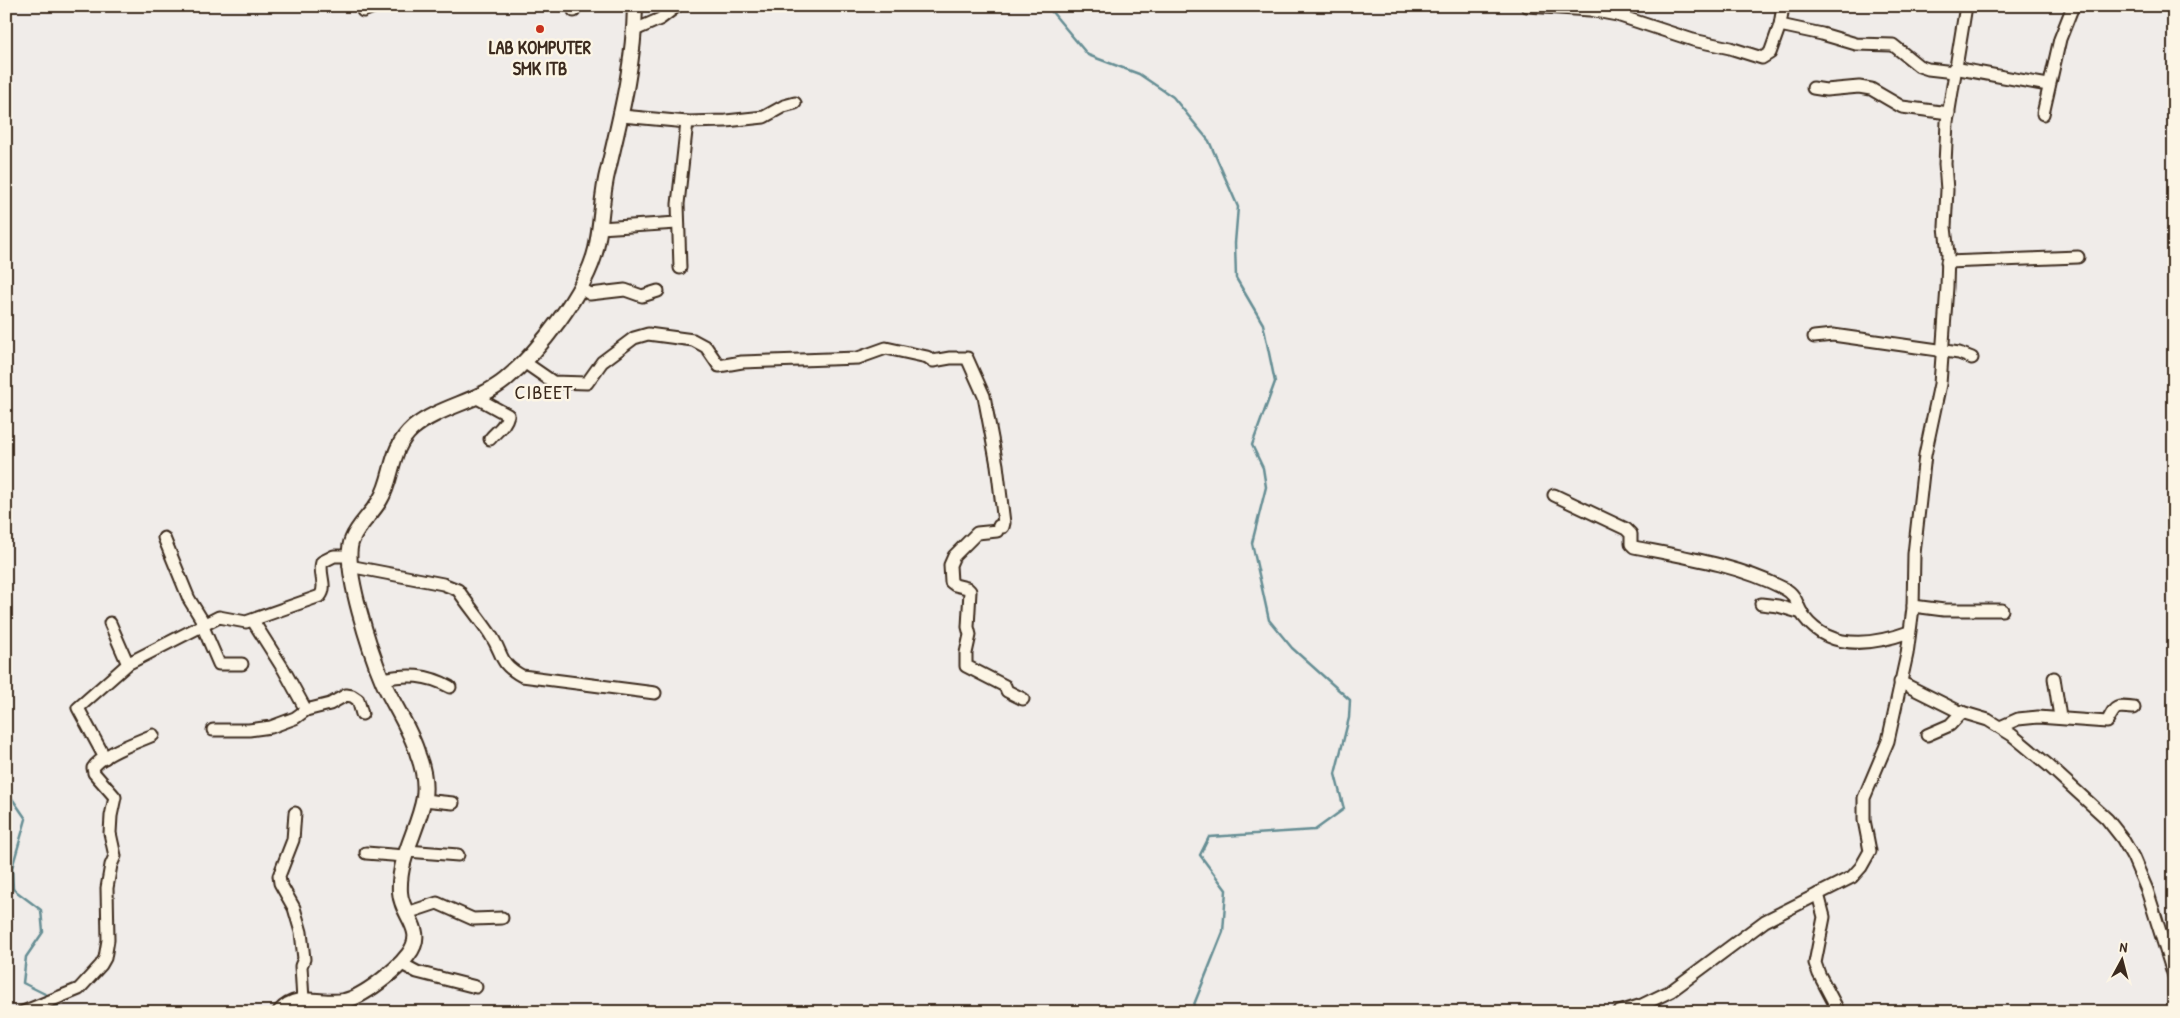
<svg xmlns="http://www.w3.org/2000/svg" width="2180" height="1018" viewBox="0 0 2180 1018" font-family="'Patrick Hand',sans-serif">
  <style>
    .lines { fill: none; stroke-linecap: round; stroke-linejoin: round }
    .stream { stroke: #668e94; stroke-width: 2.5 }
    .minor-casing { stroke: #3b2a1e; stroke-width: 15 }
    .major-casing { stroke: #3b2a1e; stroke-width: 18 }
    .minor { stroke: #fcf5e5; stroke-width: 11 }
    .major { stroke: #fcf5e5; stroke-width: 14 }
    .poi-dot { fill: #c8321e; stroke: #fcf5e5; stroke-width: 2 }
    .labels { text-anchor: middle; stroke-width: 5; stroke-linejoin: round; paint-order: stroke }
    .poi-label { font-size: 18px; font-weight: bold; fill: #3b2a1e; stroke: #fcf5e5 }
    .quarter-label { font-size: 20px; letter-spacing: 1px; fill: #3b2a1e; stroke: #fcf5e5 }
  </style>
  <rect width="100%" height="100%" fill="#f0ece9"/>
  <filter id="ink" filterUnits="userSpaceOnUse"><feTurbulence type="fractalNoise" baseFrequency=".02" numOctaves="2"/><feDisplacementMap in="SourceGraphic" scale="10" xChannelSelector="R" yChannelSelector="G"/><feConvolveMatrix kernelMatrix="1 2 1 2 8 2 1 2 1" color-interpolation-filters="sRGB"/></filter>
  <g filter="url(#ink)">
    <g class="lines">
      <g class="stream">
        <path d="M1047,6L1088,55L1139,74L1173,97L1209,141L1238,207L1235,243L1236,278L1263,324L1275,382L1252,445L1263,468L1266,487L1252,543L1269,620L1292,648L1350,700L1349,718L1335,774L1344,809L1315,830L1209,837L1200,855L1226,890L1223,932L1191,1012"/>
        <path d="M6,796L11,797L26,819L12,868L13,889L41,910L43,932L26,957L23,983L49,996"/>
        <path d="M54,1003L60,1012"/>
      </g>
      <g class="minor-casing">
        <g id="minor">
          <path d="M574,6V11"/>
          <path d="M1527,6L1590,10L1617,15L1693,40L1730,48L1762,58L1770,53L1780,25L1822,34L1856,44L1893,45L1919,66L1928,69L1954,72"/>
          <path d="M363,11L376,6"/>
          <path d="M1780,25L1783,6"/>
          <path d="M635,30L660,19L677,6"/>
          <path d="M1954,68L2048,85"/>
          <path d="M1813,88L1826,90L1859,87L1871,89L1902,107L1949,113"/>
          <path d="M2043,114L2060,39L2073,6"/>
          <path d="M622,116L687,122L726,121L764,117L784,106L795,103"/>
          <path d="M600,228L677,223"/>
          <path d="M1947,262L2078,257"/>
          <path d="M680,268L678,204L687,122"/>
          <path d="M579,287L590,294L625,290L642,296L658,291"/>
          <path d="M1814,337L1833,335L1959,353L1972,358"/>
          <path d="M524,362L553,382L587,383L602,362L634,338L648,334L693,340L706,347L719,366L742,362L858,358L886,348L927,357L933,361L950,358H967L984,396L997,465L1004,523L1003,527L999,526L997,531L977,533L954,556L950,565L951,582L955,585L967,588L970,591L968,627L970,635L966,653V666L1005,686L1007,691L1023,699"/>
          <path d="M477,398L508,415C505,427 497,430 490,439"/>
          <path d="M1554,495L1626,529L1631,534V544L1634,547C1685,557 1738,565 1785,589C1797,595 1797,607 1804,617C1830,651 1873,645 1909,632"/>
          <path d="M164,538L189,599L205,625"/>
          <path d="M349,566L443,584L458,590C468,605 480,619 490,634C504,654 497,662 522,676L655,693"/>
          <path d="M1761,604L1778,606L1802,613"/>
          <path d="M1913,606L1944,610H2002"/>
          <path d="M253,621L284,670L306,710"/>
          <path d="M110,623L127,662H131L219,617L246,622L320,596C328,587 318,573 322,562L334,556H349"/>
          <path d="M203,627L219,664H242"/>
          <path d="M2054,678L2060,717"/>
          <path d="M382,679C407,674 427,674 450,687"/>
          <path d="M1900,682L1958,711L1988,720L2012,735L2048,765L2107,819L2122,838L2133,857L2147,890L2174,976"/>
          <path d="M2000,727L2018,719L2038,717L2107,722C2116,706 2114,706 2134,708"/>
          <path d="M213,730H249L271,727L295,718L306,710L330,704L346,695L352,696L358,700L362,714"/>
          <path d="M1927,735L1950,725L1962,712"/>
          <path d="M105,758L78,708L129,663"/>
          <path d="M423,800L453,803"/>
          <path d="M295,813L293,840L279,876L280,883L294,908L301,932L304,959L301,966L303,1000"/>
          <path d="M407,851L458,855"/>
          <path d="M366,853L405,856"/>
          <path d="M1818,894L1824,917L1815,963L1819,974L1839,1012"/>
          <path d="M407,913L437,903L473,919L502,918"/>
          <path d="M400,963L417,972L476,987"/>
          <path d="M23,1012L79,989L101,965L105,958L108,940L107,888L111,865L115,856L110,833L111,816L115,797L94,773L93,768C101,754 138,742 153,735"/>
          <path d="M1619,1012L1642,1005L1671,991L1765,921L1852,877L1861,867L1870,851L1864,820V798L1888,741L1907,654L1913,608L1914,554L1925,455L1940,384L1947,287L1948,254L1945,227L1947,190L1945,164L1947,122L1966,6"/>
        </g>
      </g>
      <g class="major-casing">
        <path id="major" d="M280,1012C298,992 321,1005 344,1001C363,997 396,971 408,955C428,930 401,916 400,892C398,857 419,829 424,797C426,782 423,768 418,755C411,730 394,706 383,682C372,656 341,565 352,540C358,525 371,515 380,500C394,477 389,449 413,428C440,406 478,402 505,380C538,352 586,292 596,249C602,223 601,196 608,170C621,115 634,64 635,6"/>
      </g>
      <use href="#minor" class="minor"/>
      <use href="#major" class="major"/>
    </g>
  </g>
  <circle class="poi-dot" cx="540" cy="29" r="5"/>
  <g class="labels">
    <g class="poi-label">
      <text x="540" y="54">LAB KOMPUTER<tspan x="540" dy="21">SMK ITB</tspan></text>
    </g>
    <g class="quarter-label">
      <text x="544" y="399">CIBEET</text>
    </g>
  </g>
  <rect width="2180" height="1018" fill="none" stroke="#fcf5e5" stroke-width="25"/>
  <rect x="12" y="12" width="2155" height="993" fill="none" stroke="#3b2a1e" stroke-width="2" filter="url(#ink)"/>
  <g transform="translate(2122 960) rotate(7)" stroke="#fcf5e5" stroke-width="4" paint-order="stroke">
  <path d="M0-4L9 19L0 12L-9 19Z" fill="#3b2a1e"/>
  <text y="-8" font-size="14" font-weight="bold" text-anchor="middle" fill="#3b2a1e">N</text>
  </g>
</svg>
